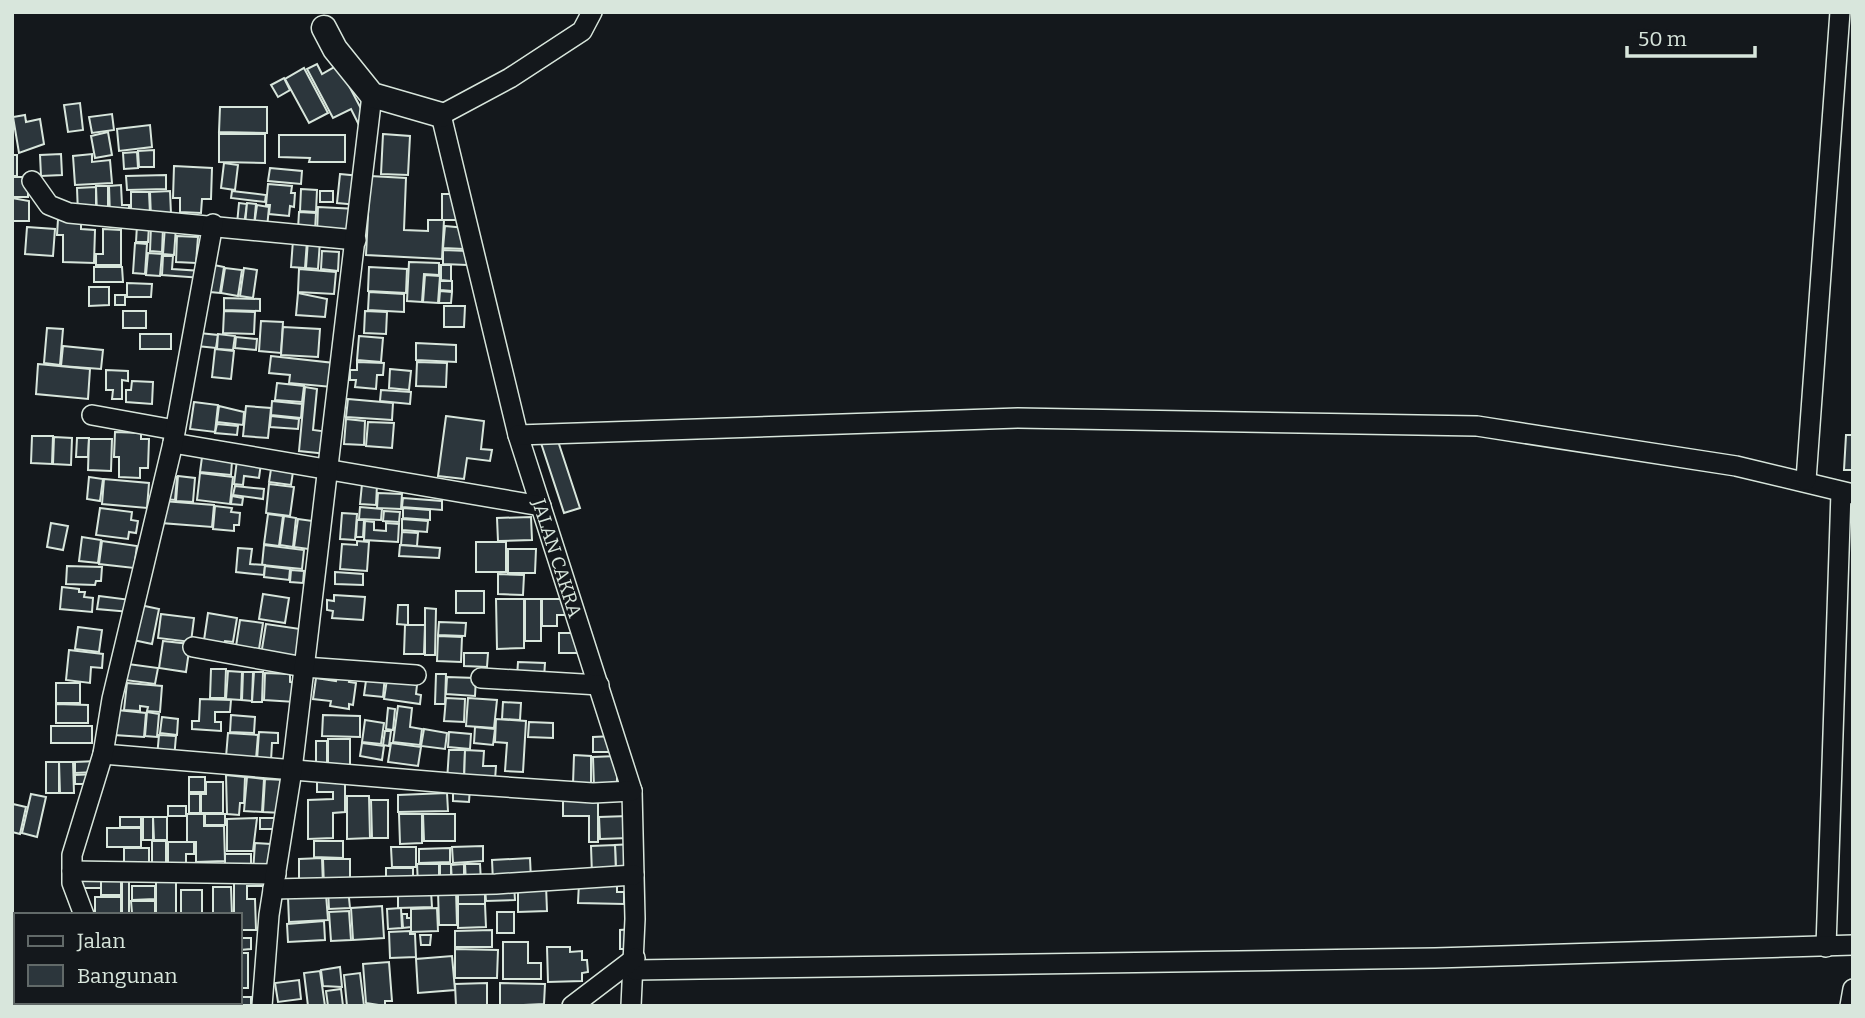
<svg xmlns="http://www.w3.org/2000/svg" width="1865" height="1018" viewBox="0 0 1865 1018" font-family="Bitter,serif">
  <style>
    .building { fill: #2c363c; stroke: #d8e6dc; stroke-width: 2 }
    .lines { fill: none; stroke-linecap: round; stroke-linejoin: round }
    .minor-casing { stroke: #d8e6dc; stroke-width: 22 }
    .major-casing { stroke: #d8e6dc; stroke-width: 27 }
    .minor { stroke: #14181c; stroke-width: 19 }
    .major { stroke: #14181c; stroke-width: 24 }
    .labels { text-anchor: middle; stroke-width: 5; stroke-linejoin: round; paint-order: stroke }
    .street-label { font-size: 19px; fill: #d8e6dc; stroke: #14181c }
  </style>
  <rect width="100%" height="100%" fill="#14181c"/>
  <g class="building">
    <path d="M317,64L322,74L338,65L367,120L359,125L351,109L333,118L307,69Z"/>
    <path d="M304,68L328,113L309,123L285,79Z"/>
    <path d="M284,78L290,90L278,97L271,85Z"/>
    <path d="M80,103L83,130L68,132L64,105Z"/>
    <path d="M220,107H267V133L219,132Z"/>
    <path d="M112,114L114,130L92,133L89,117Z"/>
    <path d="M25,115L26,122L40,119L44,144L19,153L13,117Z"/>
    <path d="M150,125L152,147L119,151L117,129Z"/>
    <path d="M108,132L112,155L95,158L91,136Z"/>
    <path d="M219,134H265V163L219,162Z"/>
    <path d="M383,134L410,136L408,175L381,174Z"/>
    <path d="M279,135H345V162H309L310,158L279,157Z"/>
    <path d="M154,150V167H139L138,151Z"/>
    <path d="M137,152L138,168L124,169L123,153Z"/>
    <path d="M61,154L62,175L41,176L40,155Z"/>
    <path d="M92,154V162L110,160L112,183L75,185L73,156Z"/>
    <rect x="12" y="155" width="5" height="21"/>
    <path d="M224,163L238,165L235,190L221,188Z"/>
    <path d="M174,166L212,168L211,199H202L201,213L180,212V198H173Z"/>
    <path d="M270,168L302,171L301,184L268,181Z"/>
    <path d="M340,174L360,176L358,205L337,203Z"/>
    <path d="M166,175V189L127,190L126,176Z"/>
    <path d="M370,176L406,178L404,230L428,231V220H444L442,259L366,255Z"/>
    <rect x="12" y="177" width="16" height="20"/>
    <path d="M268,184L292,186L291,193H295L294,207L290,206L289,216L269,214L270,205H266Z"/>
    <path d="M121,185L122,205H129V216H110L109,186Z"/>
    <path d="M96,186H108V215H97Z"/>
    <path d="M96,187V214H78L77,188Z"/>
    <path d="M301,189L317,190L316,212L300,211Z"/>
    <path d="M170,191L171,214L151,218L150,192Z"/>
    <path d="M232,191L266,195L265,202L231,198Z"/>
    <rect x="320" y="191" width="13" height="11"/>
    <path d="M131,192H149L150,214L131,215Z"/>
    <rect x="442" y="194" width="15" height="26"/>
    <path d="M12,198L29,201V221H12Z"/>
    <path d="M239,203L247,204L244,225L237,224Z"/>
    <path d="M247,203L256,204L254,226L245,225Z"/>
    <path d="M257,205L269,207L267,228L254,226Z"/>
    <path d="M318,207L357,209L355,235L317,233Z"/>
    <path d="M299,212L316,213L315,230L298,229Z"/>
    <path d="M58,219H81V229L95,230L94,263L63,262V235H57Z"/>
    <path d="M137,225L149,226L148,242H136Z"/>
    <path d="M151,226L163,227L162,252L150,251Z"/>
    <path d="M165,226L176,227L174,255L163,254Z"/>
    <path d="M445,226L466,228L464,249L443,248Z"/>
    <path d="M27,227L55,229L53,256L25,254Z"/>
    <path d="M103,229L121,230V265H96V254H103Z"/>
    <path d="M177,236L198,237L196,263L176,262Z"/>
    <path d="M293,240L307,241L305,268L291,267Z"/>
    <path d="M308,240L320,241L318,269L306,268Z"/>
    <path d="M135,243L147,244L145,274L133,273Z"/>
    <path d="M443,250L468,251L467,265L443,264Z"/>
    <path d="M322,251L339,252L338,271L321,269Z"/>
    <path d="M148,253L162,254L160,276L146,275Z"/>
    <path d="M163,256H173L172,269L202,271V278L162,275Z"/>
    <path d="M409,262L439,263V275L424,274L422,302L407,301Z"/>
    <path d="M214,265L224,267L220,293L210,292Z"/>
    <path d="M441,265H451V281L441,280Z"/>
    <path d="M94,267H122L123,282H94Z"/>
    <path d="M369,267L407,269L406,293L368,291Z"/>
    <path d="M225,268L242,270L238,296L221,293Z"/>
    <path d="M244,268L257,270L253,298L240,296Z"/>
    <path d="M299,269L336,272L334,294L298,292Z"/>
    <path d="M425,275L440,276L438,303L423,302Z"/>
    <path d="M440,281H452V291L440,290Z"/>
    <path d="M127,283L152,284L151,297H127Z"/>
    <path d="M89,287H109V305L89,306Z"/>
    <path d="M440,291L452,292L451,303H439Z"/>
    <path d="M369,292L404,294V312L368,310Z"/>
    <path d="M298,293L327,299L325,317L296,315Z"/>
    <rect x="115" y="295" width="10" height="10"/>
    <path d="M224,298L260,299V311L224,310Z"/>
    <path d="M444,306H465L464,327H444Z"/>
    <rect x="123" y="311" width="23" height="17"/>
    <path d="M224,311L255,312L254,334L223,333Z"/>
    <path d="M365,311L387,312L386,334L364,333Z"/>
    <path d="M261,321L283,322L281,353L259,351Z"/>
    <path d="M283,327L320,329L318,357L281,355Z"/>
    <path d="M47,328L63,329L60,365L44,363Z"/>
    <path d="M199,333L218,335L216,348L197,346Z"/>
    <rect x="140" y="334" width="31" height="15"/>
    <path d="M218,334L235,336L233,350L217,349Z"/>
    <path d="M359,336L383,338L381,362L357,360Z"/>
    <path d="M236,337L257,339L256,350L235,348Z"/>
    <path d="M416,343L456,345V362L416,360Z"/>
    <path d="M63,346L103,350L101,369L61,366Z"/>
    <path d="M215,349L234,351L231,379L212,377Z"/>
    <path d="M271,356L334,363L332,387L289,383L290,375L269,373Z"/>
    <path d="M357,362L384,363L383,375H377L376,389L355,387L356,380H350V370H357Z"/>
    <path d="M417,362L447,363L446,387L416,386Z"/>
    <path d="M38,364L90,369L88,399L36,394Z"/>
    <path d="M390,369L411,371L409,390L389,388Z"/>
    <path d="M106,370L128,371V381L122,380V399H112L113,390H106Z"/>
    <path d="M132,381L153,382L152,404L126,402V390H131Z"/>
    <path d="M277,383L304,386L302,402L275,400Z"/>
    <path d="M305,387L317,389L313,430L329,432L327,454L299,451Z"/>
    <path d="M381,390L411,392L410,404L380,401Z"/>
    <path d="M348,399L393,403L392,420L346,417Z"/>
    <path d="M272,401L302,404L301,418L271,415Z"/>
    <path d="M194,402L218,405L215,432L190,429Z"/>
    <path d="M219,406L244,412L243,425L217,422Z"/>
    <path d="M246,406L271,408L268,438L243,436Z"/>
    <path d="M271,416L299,419L298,429L270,427Z"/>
    <path d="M446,416L484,421L481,449L492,450L490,461L467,458L464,479L438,476Z"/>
    <path d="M346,419L365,421L364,445L344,444Z"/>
    <path d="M368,422L394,423L392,448L366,446Z"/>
    <path d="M217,424L238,426L237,435L215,433Z"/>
    <path d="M115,432L141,433V439H149L148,468H140V478L119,477V457H114Z"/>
    <path d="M556,435L580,508L564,513L540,440Z"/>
    <path d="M1846,435H1853V470H1844Z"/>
    <path d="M32,436H53L52,464L31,463Z"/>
    <path d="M54,437L72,438L71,465L53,464Z"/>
    <path d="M77,438H89L88,457H76Z"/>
    <path d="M89,439H112L111,471L88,470Z"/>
    <path d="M202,457L232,461L231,475L200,472Z"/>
    <path d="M237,460L261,463L259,478L244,476L243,485L234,484Z"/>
    <path d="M271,469L293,472L291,485L269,482Z"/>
    <path d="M200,473L233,477L230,504L197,500Z"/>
    <path d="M167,476L177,477L175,500L165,499Z"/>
    <path d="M178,476L195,478L193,502L176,501Z"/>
    <path d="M89,477L103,479L100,501L87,499Z"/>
    <path d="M104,479L149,483L147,508L102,504Z"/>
    <path d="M269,484L294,487L290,516L266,513Z"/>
    <path d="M362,484L377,485L376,505L360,504Z"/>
    <path d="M235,486L264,489L263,499L233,495Z"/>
    <path d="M378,493L402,494L401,509L377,508Z"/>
    <path d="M232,496L243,498L242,505L231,504Z"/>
    <path d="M403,498L442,501V510L402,507Z"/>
    <path d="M163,501L214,505L212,527L161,523Z"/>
    <path d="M215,506L232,508L231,512L240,513L239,525H234V531L213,529Z"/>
    <path d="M360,507L382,509L381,520L359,519Z"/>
    <path d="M100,508L132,512L131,520L138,521L136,533L129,532L128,539L96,535Z"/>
    <path d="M403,508L430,510V520L403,518Z"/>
    <path d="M384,511L400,512L399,522L383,521Z"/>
    <path d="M342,513L357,514L355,540L340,539Z"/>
    <path d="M268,514L283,516L279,546L264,544Z"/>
    <path d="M284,516L296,518L293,547L280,545Z"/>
    <path d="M531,517L532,540L498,541L497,518Z"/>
    <path d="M298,519L320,522L316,550L294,547Z"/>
    <path d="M402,519L428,521L427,532L402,530Z"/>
    <path d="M357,520H364L363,537H356Z"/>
    <path d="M365,521L374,522V530L386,531V523L399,524L398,542L364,540Z"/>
    <path d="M51,523L68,526L63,550L47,547Z"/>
    <path d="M402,532L418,533L417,546L401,545Z"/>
    <path d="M82,537L101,540L98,563L79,561Z"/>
    <path d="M102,541L137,546L134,568L99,564Z"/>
    <path d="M357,541L369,542L367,571L340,569L342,544L357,545Z"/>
    <rect x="476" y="542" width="30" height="30"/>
    <path d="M264,545L304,550L302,569L262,565Z"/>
    <path d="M400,545L440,548L439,558L399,556Z"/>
    <path d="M238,548L252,549L250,564L265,565L264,575L236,572Z"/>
    <path d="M508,549H536L535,573H508Z"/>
    <path d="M67,566L102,567L101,581H96L95,585L66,584Z"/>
    <path d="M265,566L290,569L289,580L264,577Z"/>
    <path d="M291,570L304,571L303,583L290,582Z"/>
    <path d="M335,572L363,574V585L335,584Z"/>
    <path d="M498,574L524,575L523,595L498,594Z"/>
    <path d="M62,587L79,589V592H85L84,597L93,598L92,612L60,609Z"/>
    <rect x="456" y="591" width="28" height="22"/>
    <path d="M263,594L289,598L285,623L259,619Z"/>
    <path d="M334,595L365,597L363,620L332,618L333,611L327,610V600L334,601Z"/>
    <path d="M99,596L131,600L130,612L97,609Z"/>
    <path d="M496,599H524V648L497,649Z"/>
    <rect x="525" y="599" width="16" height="42"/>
    <path d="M542,599H567V615H557V626H542Z"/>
    <path d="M140,605L159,609L152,644L133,640Z"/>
    <path d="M398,605H408V625L397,624Z"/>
    <path d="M425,608L436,609L435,655H425Z"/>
    <path d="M208,613L237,618L233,642L225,641L223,651L203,647Z"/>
    <path d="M161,614L194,618L191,642L158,638Z"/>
    <path d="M240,620L263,623L258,656L235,653Z"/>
    <path d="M439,622L466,623L465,636L438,635Z"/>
    <path d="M266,624L307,630L302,662L261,655Z"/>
    <path d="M405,625H425L424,654H404Z"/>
    <path d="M78,627L102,630L99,652L75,649Z"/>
    <rect x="559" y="633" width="18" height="20"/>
    <path d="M438,636L462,637L461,662L437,661Z"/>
    <path d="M163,641L190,644L186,672L159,668Z"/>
    <path d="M69,650L103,654L102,668L91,667L90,683L66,680Z"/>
    <path d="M464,653H488L487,667L464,666Z"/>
    <path d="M518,662L545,663L544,678L517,677Z"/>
    <path d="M128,664L158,668L155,684L125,680Z"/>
    <path d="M211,669H226L225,698H210Z"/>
    <path d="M338,670L351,672L349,682L356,683L353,705L349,704V709L330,706L331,701L313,699L316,678L336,681Z"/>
    <path d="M228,671L242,672L241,700L226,699Z"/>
    <path d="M243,672H253L252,701L242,700Z"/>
    <path d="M254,672H263L262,702H252Z"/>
    <path d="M265,673L290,674V682L295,683V702L264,700Z"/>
    <path d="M367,673L385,675L383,697L364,695Z"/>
    <path d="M388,673L417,685L416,694L421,695L420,704L384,699Z"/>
    <path d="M436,674H446L445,704H435Z"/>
    <path d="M447,677L476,678L475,696L446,694Z"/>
    <rect x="56" y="683" width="24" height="20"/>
    <path d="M127,683L162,686L160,712L147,711L148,707L140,706V711L124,710Z"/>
    <path d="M446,698L465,699L464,722L444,721Z"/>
    <path d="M468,698L497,700L494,728L466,726Z"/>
    <path d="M200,699L231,700L230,712H215V722H221V731L192,729V721H199Z"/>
    <path d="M503,702L521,703L520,720L502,719Z"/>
    <path d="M56,704L88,705V723H56Z"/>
    <path d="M398,706L412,708L410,727L422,729L420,745L393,742Z"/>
    <path d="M388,708L395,709L393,730L386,729Z"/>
    <path d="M117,710L146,713L144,737L114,735Z"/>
    <path d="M147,712L159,714L157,737L145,736Z"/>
    <path d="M231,715L255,717L254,733L230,732Z"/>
    <path d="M323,715L360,716V737L322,736Z"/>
    <path d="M162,717L178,719L177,735L160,733Z"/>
    <path d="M496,719L526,721L523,772L505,771L507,743L495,742Z"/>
    <path d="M365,720L384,723L381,744L362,742Z"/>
    <path d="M529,722L553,723V738L528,737Z"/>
    <rect x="51" y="726" width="41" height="17"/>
    <path d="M475,727L495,729L493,745L474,743Z"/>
    <path d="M424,729L447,733L445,749L421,746Z"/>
    <path d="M385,731H391L389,746L383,745Z"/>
    <path d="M259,732L278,733V743H272L271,761L257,760Z"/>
    <path d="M449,732L471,734L470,749L448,747Z"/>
    <path d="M228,733L258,735L256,759L226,757Z"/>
    <path d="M159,735L176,736L174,759L157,757Z"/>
    <path d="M614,736V752H593V737Z"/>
    <rect x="328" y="739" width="22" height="31"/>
    <rect x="316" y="741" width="11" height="27"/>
    <path d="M362,743L384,746L382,760L360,756Z"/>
    <path d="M391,743L421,747L418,766L388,762Z"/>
    <path d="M449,750H465L464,782L447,781Z"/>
    <path d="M465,750L484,751L483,766H496L495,780L464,782Z"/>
    <path d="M574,755L591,756V784H573Z"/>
    <path d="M617,756V787L594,788L593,757Z"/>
    <path d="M97,761V772L75,773V762Z"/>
    <rect x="46" y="762" width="13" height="31"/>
    <path d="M59,762H73L74,793H60Z"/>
    <path d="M97,774L94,784H75V775Z"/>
    <path d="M226,775L245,777L244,803H240L239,815L227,814Z"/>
    <rect x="189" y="777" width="16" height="15"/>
    <path d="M247,777L264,779L262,812L244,811Z"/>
    <path d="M265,779L285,780L282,813L263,812Z"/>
    <path d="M317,779H345V812L333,813V838L308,839V800L333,799V792H317Z"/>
    <path d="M206,782H223V813H201V794H206Z"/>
    <path d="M453,786L470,787L469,802L453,801Z"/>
    <path d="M447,793L448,811L398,812V795Z"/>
    <path d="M31,794L46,797L37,837L22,833Z"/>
    <rect x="189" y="794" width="11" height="19"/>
    <path d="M347,796H369L370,838L347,839Z"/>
    <path d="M563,796H598V842H589V816H563Z"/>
    <path d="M371,800H388V838H372Z"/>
    <path d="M13,804L26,807L20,834L12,832Z"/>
    <rect x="168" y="806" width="18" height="10"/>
    <path d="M187,814H204V826H224L225,861L196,862V842H187Z"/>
    <rect x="205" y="814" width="20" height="11"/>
    <path d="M399,814H422V843L400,844Z"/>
    <path d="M423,814H455V841H424Z"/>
    <path d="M628,816L629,838L600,839L599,817Z"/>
    <rect x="120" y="817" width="21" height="10"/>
    <rect x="143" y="817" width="10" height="23"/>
    <path d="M153,817H167V840H154Z"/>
    <path d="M257,818L253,851H227V819Z"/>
    <rect x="260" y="818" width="17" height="11"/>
    <rect x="107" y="828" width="34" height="19"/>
    <rect x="152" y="841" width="14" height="27"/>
    <path d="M314,841H343V858L314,857Z"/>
    <path d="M168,842H194V854H186V869H168Z"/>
    <path d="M255,843L271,844L270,872H253Z"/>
    <path d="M633,844L634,874H616L615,845Z"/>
    <path d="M615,845L616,874L592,875L591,846Z"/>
    <path d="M483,846V861L453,863L452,847Z"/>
    <path d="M391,847H416V867H392Z"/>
    <rect x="124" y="848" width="25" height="19"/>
    <path d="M450,848V862L419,863V849Z"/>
    <rect x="225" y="854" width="26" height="18"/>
    <path d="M322,858L323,886L299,880V859Z"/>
    <path d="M530,858L531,880L493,882L492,860Z"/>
    <path d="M323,859H350V886L324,887Z"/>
    <path d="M417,864H439V884L418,885Z"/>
    <rect x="440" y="864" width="11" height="20"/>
    <path d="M464,864V882L452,883L451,865Z"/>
    <path d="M465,864H480L481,882H466Z"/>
    <path d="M386,868H413V884L386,885Z"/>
    <rect x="81" y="875" width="20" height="13"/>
    <path d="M234,876H267V886H247V899H255L256,930H240V915H234Z"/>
    <path d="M176,878V913H156V879Z"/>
    <rect x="101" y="879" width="20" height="16"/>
    <rect x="122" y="880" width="7" height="35"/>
    <path d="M579,883L617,884V892H624V904L578,903Z"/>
    <path d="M514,885L515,900L486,901L485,887Z"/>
    <path d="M518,885H546L547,911L518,912Z"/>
    <path d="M132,886H155V899L132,900Z"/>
    <path d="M213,887H231L232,915H213Z"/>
    <rect x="458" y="887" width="27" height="17"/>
    <path d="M348,888L350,908L329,909L328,890Z"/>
    <rect x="181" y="890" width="21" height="25"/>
    <path d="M456,890L457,925H439L438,891Z"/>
    <path d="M431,891L432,907L398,908V892Z"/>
    <path d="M326,894L328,920L289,922L288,897Z"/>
    <rect x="95" y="897" width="26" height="18"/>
    <path d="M131,901H155V913H132Z"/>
    <path d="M458,904H485L486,927L458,928Z"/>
    <path d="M382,906L384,938L353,940L351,908Z"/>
    <path d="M401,908L402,928L388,929L387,909Z"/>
    <path d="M437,908L438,931L411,932V909Z"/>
    <path d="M349,911L351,940L331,941L329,912Z"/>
    <rect x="497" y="912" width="17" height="21"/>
    <path d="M402,914H407V918H411V927L403,928Z"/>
    <path d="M324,921L325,940L288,942L287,924Z"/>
    <path d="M633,929V949H620V930Z"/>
    <path d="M492,930V947H455V931Z"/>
    <path d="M410,931V934H415L416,957L390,958L389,932Z"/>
    <path d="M420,935H431L430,945H421Z"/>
    <path d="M240,938H251V949L240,950Z"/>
    <path d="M503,942H528V963H541V979H503Z"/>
    <path d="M547,947H570V952L582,951V960H587L588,972L582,973V981L548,982Z"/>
    <path d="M455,949L498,950L497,978H455Z"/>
    <path d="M240,953H248V988H241Z"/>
    <path d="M452,956L455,990L418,993L416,959Z"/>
    <path d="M389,962L392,1001H385V1006L366,1003L363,964Z"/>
    <path d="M340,967L342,987L323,986L321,970Z"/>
    <path d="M320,971L325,1006H308L304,973Z"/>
    <path d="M360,973L364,1006H347L344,975Z"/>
    <path d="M299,980L301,999L278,1002L275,983Z"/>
    <path d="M487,983V1006H456L455,984Z"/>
    <path d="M500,983L545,984L544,1004L500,1006Z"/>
    <path d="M341,989L343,1006H328L326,991Z"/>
    <path d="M240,997H251V1004L255,1006H230V1002H240Z"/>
    <rect x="193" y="1002" width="33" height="4"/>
  </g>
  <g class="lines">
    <g class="minor-casing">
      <g id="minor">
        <path id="s1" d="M592,12L582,31L510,78L441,115L518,435L632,791L635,919L631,1006"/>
        <path d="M32,181L49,205L69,213L356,240"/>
        <path d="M92,415L175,430"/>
        <path d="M518,435L1018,418L1477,426L1736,466L1853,494"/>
        <path d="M173,443L541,506"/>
        <path d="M1806,480L1840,12"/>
        <path d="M193,647L304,667L416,675"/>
        <path d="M481,678L599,685"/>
        <path d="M103,754L462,784L593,793L632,791"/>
        <path d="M72,871L276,874"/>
        <path d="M273,889L496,884L634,875"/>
        <path d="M84,915L72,883V855L103,754L112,699L173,443L213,224"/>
        <path d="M1826,947L1841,492"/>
        <path d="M635,970L1435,958L1853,945"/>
        <path d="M105,1006L106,1002"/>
        <path d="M262,1006L269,915L292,770L372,95"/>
        <path d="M572,1006L635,958"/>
        <path d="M1850,1006L1853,989"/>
      </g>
    </g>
    <g class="major-casing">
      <path id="major" d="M324,28L335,49L372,95L441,115"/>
    </g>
    <use href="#minor" class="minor"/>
    <use href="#major" class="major"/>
  </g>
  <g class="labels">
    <g class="street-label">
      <text dy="7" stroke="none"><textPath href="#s1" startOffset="644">JALAN CAKRA</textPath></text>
    </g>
  </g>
  <rect width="1865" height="1018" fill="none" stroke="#d8e6dc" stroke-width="28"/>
  <rect x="14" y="913" width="228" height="91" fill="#14181c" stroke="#626a69" stroke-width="2"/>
  <rect x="28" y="936" width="35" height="10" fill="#14181c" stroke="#626a69" stroke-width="2"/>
  <text x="77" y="948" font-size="21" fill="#d8e6dc">Jalan</text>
  <rect x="28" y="965" width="35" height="21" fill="#2c363c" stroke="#626a69" stroke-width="2"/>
  <text x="77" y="983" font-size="21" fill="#d8e6dc">Bangunan</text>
  <path d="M1627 46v10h128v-10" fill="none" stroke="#d8e6dc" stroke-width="3.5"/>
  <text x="1638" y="46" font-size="21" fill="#d8e6dc" stroke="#14181c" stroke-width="5" paint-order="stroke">50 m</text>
</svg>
